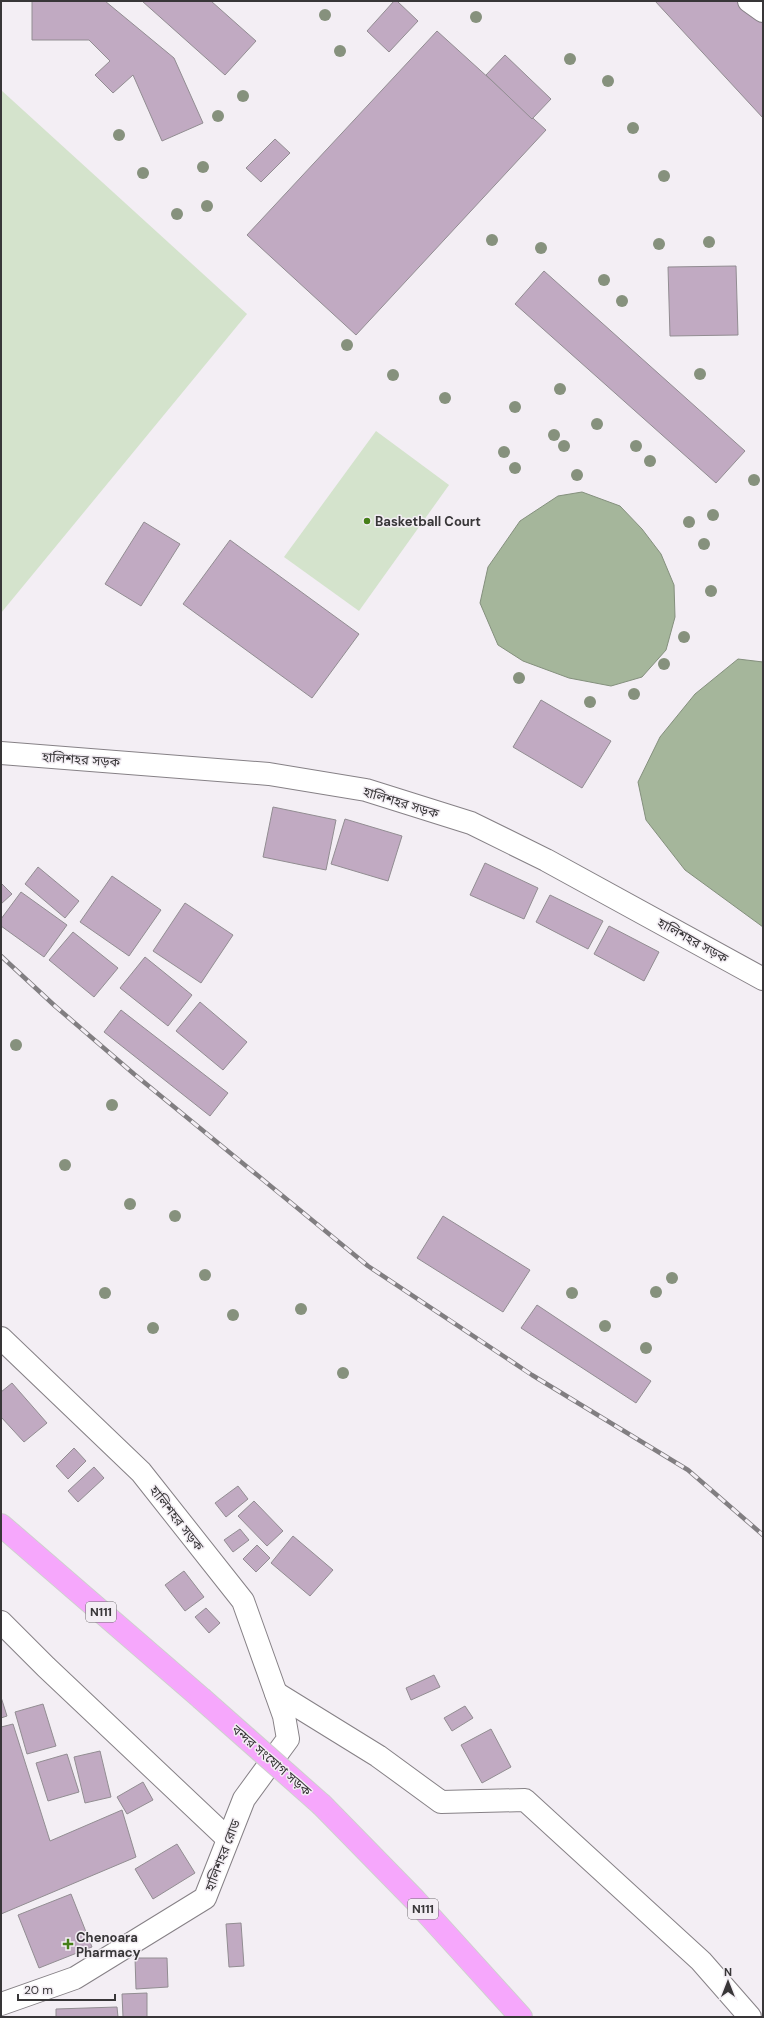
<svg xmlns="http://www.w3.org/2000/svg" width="764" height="2018" viewBox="0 0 764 2018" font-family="'DM Sans','Noto Sans Bengali',sans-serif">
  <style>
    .green { fill: #d4e3cc }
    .water { fill: #a5b69b; stroke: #84907d }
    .building { fill: #c1aac2; stroke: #928d92 }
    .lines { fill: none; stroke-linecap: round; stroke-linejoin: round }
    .minor-casing { stroke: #868186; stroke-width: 24 }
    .highway-casing { stroke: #cfcfcf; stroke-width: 24 }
    .minor { stroke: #fff; stroke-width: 22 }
    .highway { stroke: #f6a7fc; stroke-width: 22 }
    .rail-casing { stroke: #817e81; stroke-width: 4.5 }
    .rail { stroke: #f3eef4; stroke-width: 3; stroke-dasharray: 9; stroke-linecap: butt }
    .highway-bridge-casing { stroke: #cfcfcf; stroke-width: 24; stroke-linecap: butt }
    .highway-bridge { stroke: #f6a7fc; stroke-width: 22 }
    .tree { fill: #86917d }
    .poi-dot { fill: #467f19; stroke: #f3eef4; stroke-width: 1.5 }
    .labels { text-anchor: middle; stroke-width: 3; stroke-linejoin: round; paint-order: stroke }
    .shield { fill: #f3eef4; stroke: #706d70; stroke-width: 1 }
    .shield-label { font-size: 12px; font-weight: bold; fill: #383638 }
    .poi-label { font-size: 13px; font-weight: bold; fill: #383638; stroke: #f3eef4; text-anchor: start }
    .street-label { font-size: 13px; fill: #383638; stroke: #f3eef4 }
  </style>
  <rect width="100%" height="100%" fill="#f3eef4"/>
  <g class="green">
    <path d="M1,90L247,314L1,613Z"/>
    <path d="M376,431L449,485L359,611L284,557Z"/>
  </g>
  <g class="water">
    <path d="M582,492L620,506L642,529L661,554L674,585L675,617L666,650L642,677L611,686L569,678L523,661L498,645L480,603L488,567L520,521L558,496Z"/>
    <path d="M738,659L763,662V927L685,870L646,820L638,782L660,737L695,694Z"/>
  </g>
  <g class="building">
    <path d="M32,1H105L174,58L203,123L162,141L133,75L113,93L95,75L110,61L89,40H32Z"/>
    <path d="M142,1H211L256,41L225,75Z"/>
    <path d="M394,1H397L418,21L389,52L367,31Z"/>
    <path d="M655,1H763V118Z"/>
    <path d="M437,31L546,130L356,335L247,235Z"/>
    <path d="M505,55L551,99L532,119L486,75Z"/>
    <path d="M275,139L290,153L261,182L246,168Z"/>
    <path d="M736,266L738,335L670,336L668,267Z"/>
    <path d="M544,271L745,451L716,483L515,304Z"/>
    <path d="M144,522L180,544L141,606L105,584Z"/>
    <path d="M230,540L359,634L312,698L183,604Z"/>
    <path d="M541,700L611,741L582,788L513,747Z"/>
    <path d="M273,807L336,820L326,870L263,857Z"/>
    <path d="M345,819L402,836L388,881L331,864Z"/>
    <path d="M485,863L538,888L524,919L470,895Z"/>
    <path d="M38,867L79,901L65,918L25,884Z"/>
    <path d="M112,876L161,910L129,956L80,922Z"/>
    <path d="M1,883L12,894L1,904Z"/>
    <path d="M21,892L67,925L44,957L1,926V919Z"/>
    <path d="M550,895L603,921L588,949L536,922Z"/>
    <path d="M185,903L233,935L201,983L153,951Z"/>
    <path d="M609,926L659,952L644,981L594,954Z"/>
    <path d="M73,932L118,968L94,997L49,960Z"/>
    <path d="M145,957L192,995L168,1026L120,988Z"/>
    <path d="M200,1002L247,1042L223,1070L176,1031Z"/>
    <path d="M121,1010L228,1093L210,1116L104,1032Z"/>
    <path d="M443,1216L530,1270L503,1312L417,1258Z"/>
    <path d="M537,1305L651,1381L636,1403L521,1328Z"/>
    <path d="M12,1383L47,1423L24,1442L1,1417V1392Z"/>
    <path d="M74,1448L86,1461L68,1479L56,1466Z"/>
    <path d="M94,1467L104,1478L78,1502L68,1491Z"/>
    <path d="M238,1486L248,1499L226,1517L215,1503Z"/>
    <path d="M254,1501L283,1531L267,1546L238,1516Z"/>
    <path d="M240,1529L249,1540L233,1552L224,1540Z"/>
    <path d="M293,1536L333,1570L310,1596L271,1563Z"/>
    <path d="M257,1545L270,1558L256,1572L243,1559Z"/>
    <path d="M184,1571L204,1597L185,1611L165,1585Z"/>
    <path d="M206,1608L220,1623L209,1633L195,1617Z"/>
    <path d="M434,1675L440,1687L411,1700L406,1688Z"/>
    <path d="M1,1697L7,1716L1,1718Z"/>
    <path d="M43,1704L56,1746L27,1754L15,1712Z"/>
    <path d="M465,1706L473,1718L452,1731L444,1718Z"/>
    <path d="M13,1724L50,1841L122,1810L136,1857L1,1914V1727Z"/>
    <path d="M491,1729L511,1767L482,1783L461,1745Z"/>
    <path d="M100,1751L111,1797L85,1803L74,1757Z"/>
    <path d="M67,1754L79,1792L48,1801L36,1763Z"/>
    <path d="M143,1782L153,1800L127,1814L117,1797Z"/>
    <path d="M177,1844L195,1873L153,1899L135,1869Z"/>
    <path d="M71,1894L92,1947L39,1968L18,1915Z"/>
    <path d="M241,1923L244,1966L229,1967L226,1924Z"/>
    <path d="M135,1958H167L168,1987L136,1989Z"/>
    <path d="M147,1993V2017H123L122,1994Z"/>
    <path d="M117,2007L118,2017H56V2009Z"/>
  </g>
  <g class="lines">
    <g class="minor-casing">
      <g id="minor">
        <path d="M749,1L763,11"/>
        <path d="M1,753L269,774L366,790L471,823L546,860L763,979"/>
        <path d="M1,1338L141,1472L243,1601L284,1716L288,1739L244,1799L205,1898L75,1978L1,2004"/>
        <path d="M1,1622L46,1667L228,1839"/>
        <path d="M276,1693L378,1756L441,1802L525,1800L701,1961L750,2017"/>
      </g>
    </g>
    <g class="highway-casing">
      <g id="highway">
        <path d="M1,1525L201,1698"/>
        <path d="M322,1805L415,1900L521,2017"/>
      </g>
    </g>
    <use href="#minor" class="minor"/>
    <use href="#highway" class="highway"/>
    <g class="rail-casing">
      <path id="rail" d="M1,956L55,1006L134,1074L368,1266L532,1375L688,1470L763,1535"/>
    </g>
    <use href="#rail" class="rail"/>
    <g class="highway-bridge-casing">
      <path id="highway-bridge" d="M201,1698L322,1805"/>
    </g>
    <use href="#highway-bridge" class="highway-bridge"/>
  </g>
  <g class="tree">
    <circle cx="325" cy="15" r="6"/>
    <circle cx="476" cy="17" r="6"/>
    <circle cx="340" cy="51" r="6"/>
    <circle cx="570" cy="59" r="6"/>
    <circle cx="608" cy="81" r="6"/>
    <circle cx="243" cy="96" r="6"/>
    <circle cx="218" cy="116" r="6"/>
    <circle cx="633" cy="128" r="6"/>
    <circle cx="119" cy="135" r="6"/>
    <circle cx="203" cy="167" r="6"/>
    <circle cx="143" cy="173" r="6"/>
    <circle cx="664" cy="176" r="6"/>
    <circle cx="207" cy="206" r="6"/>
    <circle cx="177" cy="214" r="6"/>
    <circle cx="492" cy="240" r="6"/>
    <circle cx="709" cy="242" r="6"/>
    <circle cx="659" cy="244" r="6"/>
    <circle cx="541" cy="248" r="6"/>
    <circle cx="604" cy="280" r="6"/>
    <circle cx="622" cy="301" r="6"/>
    <circle cx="347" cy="345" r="6"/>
    <circle cx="700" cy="374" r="6"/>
    <circle cx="393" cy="375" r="6"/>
    <circle cx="560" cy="389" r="6"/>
    <circle cx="445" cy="398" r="6"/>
    <circle cx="515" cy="407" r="6"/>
    <circle cx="597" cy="424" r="6"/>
    <circle cx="554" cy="435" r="6"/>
    <circle cx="564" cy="446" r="6"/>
    <circle cx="636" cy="446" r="6"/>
    <circle cx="504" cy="452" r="6"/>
    <circle cx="650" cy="461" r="6"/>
    <circle cx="515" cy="468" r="6"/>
    <circle cx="577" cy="475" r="6"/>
    <circle cx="754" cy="480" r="6"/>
    <circle cx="713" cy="515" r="6"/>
    <circle cx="689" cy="522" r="6"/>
    <circle cx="704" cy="544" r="6"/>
    <circle cx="711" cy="591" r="6"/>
    <circle cx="684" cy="637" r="6"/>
    <circle cx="664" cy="664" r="6"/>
    <circle cx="519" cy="678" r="6"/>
    <circle cx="634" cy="694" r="6"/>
    <circle cx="590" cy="702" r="6"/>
    <circle cx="16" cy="1045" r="6"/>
    <circle cx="112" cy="1105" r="6"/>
    <circle cx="65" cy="1165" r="6"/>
    <circle cx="130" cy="1204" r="6"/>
    <circle cx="175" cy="1216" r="6"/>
    <circle cx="205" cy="1275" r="6"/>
    <circle cx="672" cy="1278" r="6"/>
    <circle cx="656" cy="1292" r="6"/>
    <circle cx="105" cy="1293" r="6"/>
    <circle cx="572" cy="1293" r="6"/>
    <circle cx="301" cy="1309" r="6"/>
    <circle cx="233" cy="1315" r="6"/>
    <circle cx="605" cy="1326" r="6"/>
    <circle cx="153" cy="1328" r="6"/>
    <circle cx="646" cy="1348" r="6"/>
    <circle cx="343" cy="1373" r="6"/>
  </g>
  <g class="poi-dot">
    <circle cx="367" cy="521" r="4"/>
    <path d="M66 1938h4v4h4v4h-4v4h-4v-4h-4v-4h4z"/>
  </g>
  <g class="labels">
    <g class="shield">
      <rect x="86" y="1602" width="30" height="20" rx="3"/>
      <rect x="408" y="1899" width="30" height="20" rx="3"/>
    </g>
    <g class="shield-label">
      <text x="101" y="1616">N111</text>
      <text x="423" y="1913">N111</text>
    </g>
    <g class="poi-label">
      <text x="375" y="526">Basketball Court</text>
      <text x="76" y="1942">Chenoara<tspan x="76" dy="15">Pharmacy</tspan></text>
    </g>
    <g class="street-label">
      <text transform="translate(81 759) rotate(4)" y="5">হালিশহর সড়ক</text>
      <text transform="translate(401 802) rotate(17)" y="5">হালিশহর সড়ক</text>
      <text transform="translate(693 940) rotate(29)" y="5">হালিশহর সড়ক</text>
      <text transform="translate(177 1518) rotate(52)" y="5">হালিশহর সড়ক</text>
      <text transform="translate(272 1760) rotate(41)" y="5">বন্দর সংযোগ সড়ক</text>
      <text transform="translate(222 1855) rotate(-69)" y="5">হালিশহর রোড</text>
    </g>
  </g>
  <rect width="764" height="2018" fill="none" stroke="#383638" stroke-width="4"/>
  <g transform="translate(728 1982)" stroke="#f3eef4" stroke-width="3" paint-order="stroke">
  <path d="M0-3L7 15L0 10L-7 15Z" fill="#383638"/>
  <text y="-6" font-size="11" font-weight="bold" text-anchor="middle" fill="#383638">N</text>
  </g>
  <path d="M18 1994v6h97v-6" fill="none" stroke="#383638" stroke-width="2"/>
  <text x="24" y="1994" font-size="12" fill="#383638" stroke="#f3eef4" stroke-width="3" paint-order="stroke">20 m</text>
</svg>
